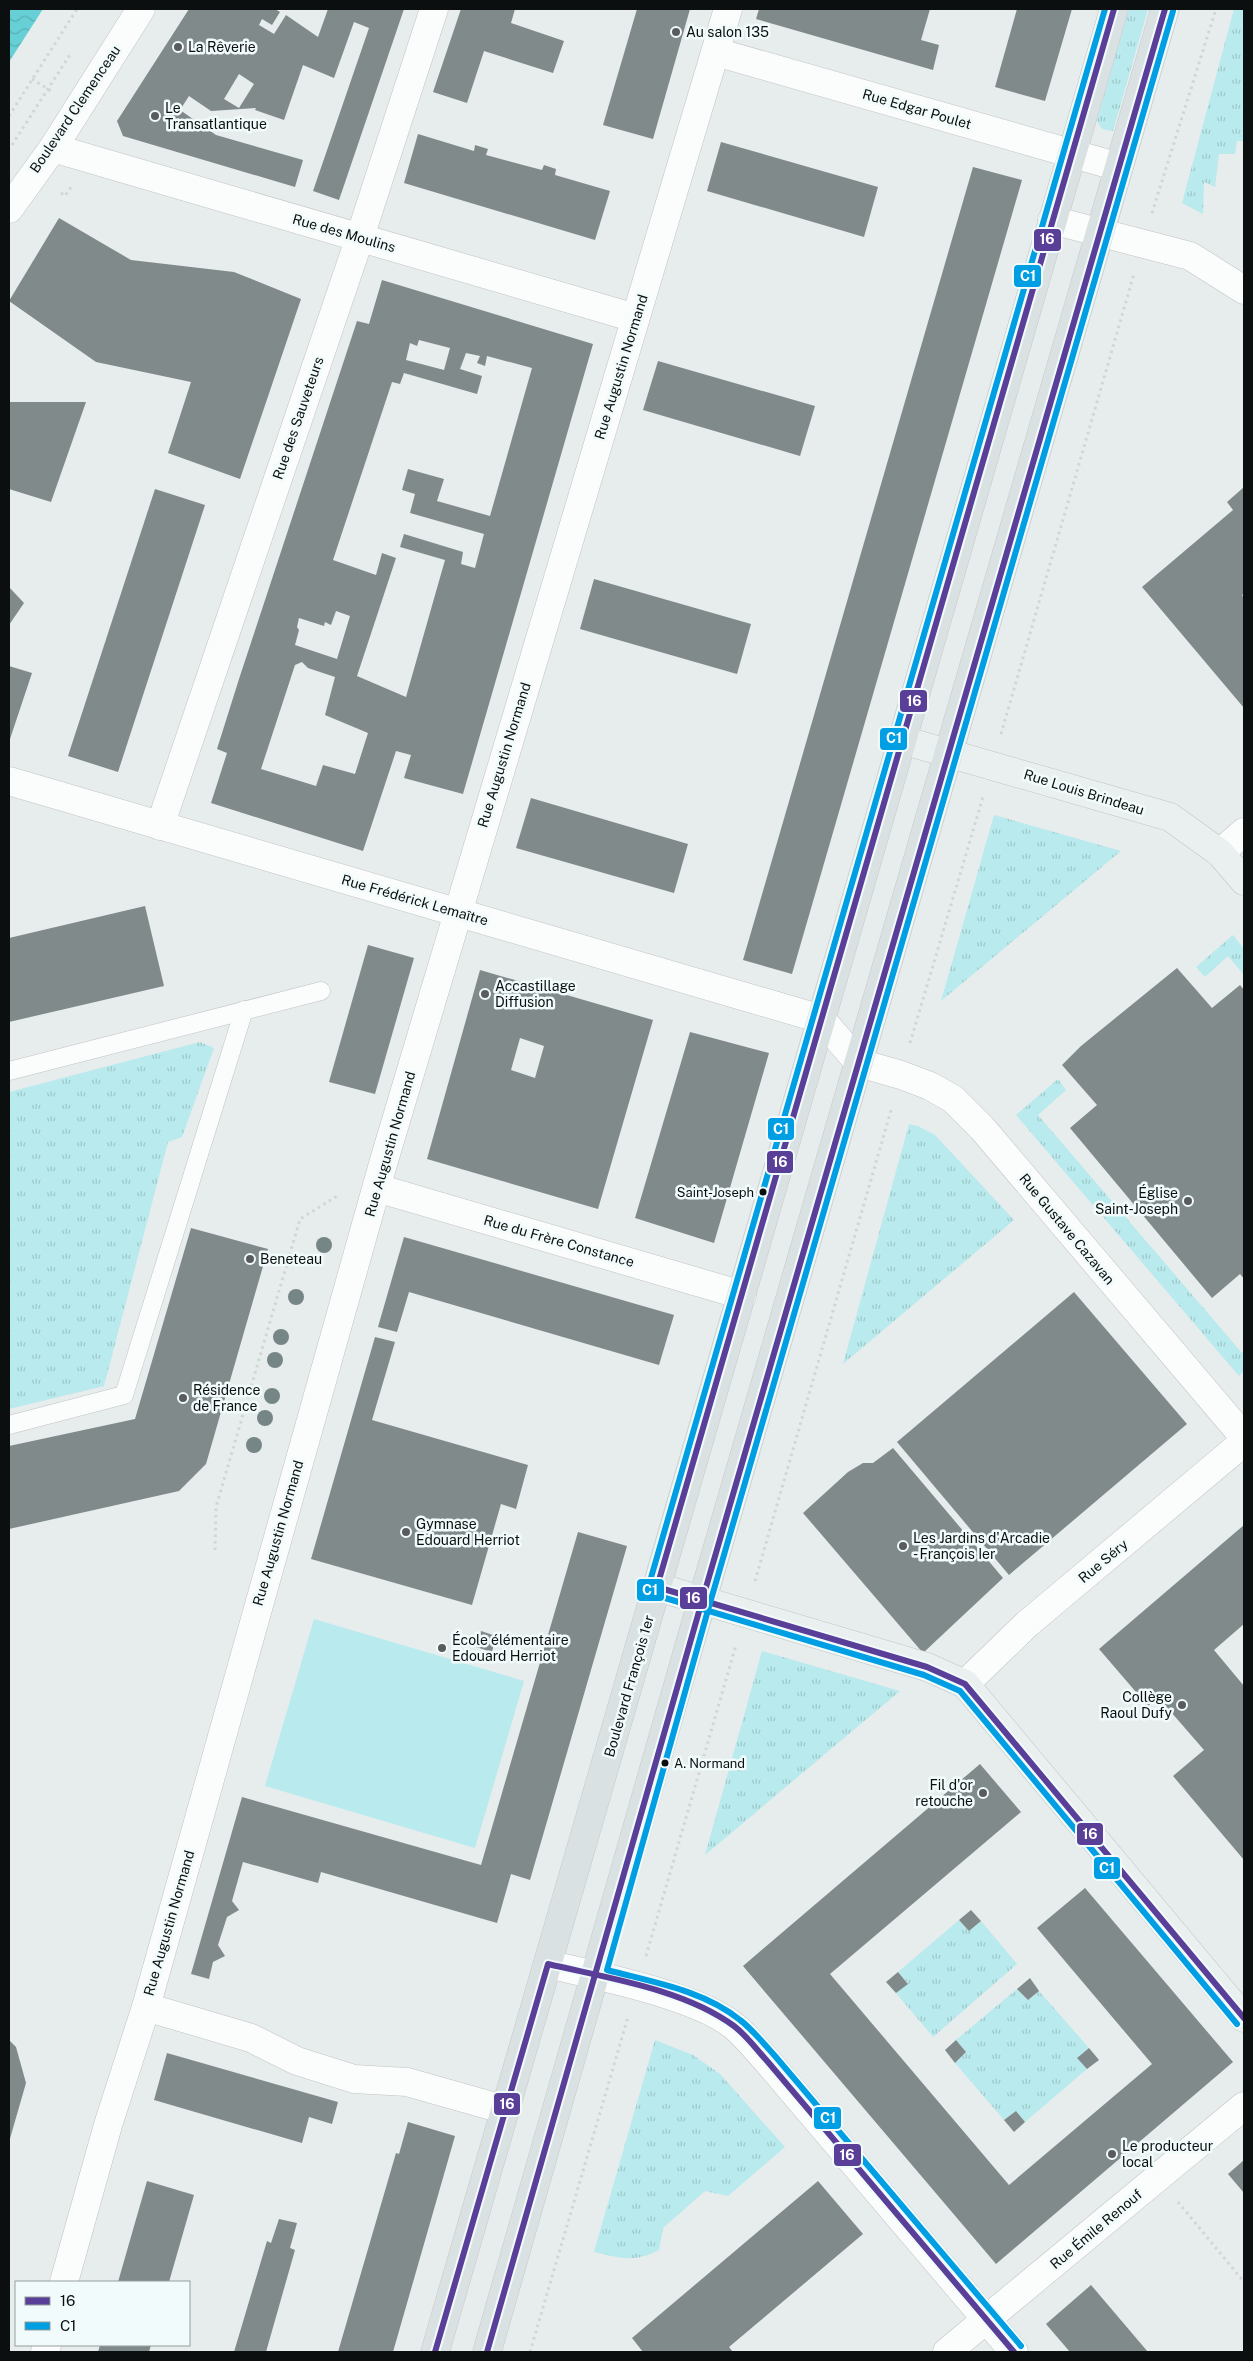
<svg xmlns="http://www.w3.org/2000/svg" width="1253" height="2361" viewBox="0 0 1253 2361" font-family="'Public Sans',sans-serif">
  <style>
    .grass { fill: url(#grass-tufts) }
    .pitch { fill: #b9eaed }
    .water { fill: url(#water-waves) }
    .building { fill: #808a8b; fill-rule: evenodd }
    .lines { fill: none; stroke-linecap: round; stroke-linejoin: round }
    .lane-casing { stroke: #c0c4c4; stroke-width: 19 }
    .street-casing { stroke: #c0c4c4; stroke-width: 29 }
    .secondary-casing { stroke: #c0c4c4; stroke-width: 29 }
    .primary-casing { stroke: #c6c8c8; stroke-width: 29 }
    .path { stroke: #d3d5d5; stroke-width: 3; stroke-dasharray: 2.5 4; stroke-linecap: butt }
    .lane { stroke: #fbfcfc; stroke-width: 18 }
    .street { stroke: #fbfcfc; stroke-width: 28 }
    .secondary { stroke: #eaefef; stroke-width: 28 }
    .primary { stroke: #d9e1e2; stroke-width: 28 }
    .bus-1-casing { stroke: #f2fbfb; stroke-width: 10 }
    .bus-2-casing { stroke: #f2fbfb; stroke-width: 10 }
    .bus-1 { stroke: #5a3f99; stroke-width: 6 }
    .bus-2 { stroke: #009ee3; stroke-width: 6 }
    .tree { fill: #768586 }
    .poi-dot { fill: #595c5c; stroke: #f2fbfb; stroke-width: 2 }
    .bus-dot { fill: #0c0f0f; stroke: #f2fbfb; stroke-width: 2 }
    .labels { text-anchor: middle; stroke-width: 5; stroke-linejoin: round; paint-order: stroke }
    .bus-label { font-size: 13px; fill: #0c0f0f; stroke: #f2fbfb; text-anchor: end }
    .poi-label { font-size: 14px; fill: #0c0f0f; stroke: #f2fbfb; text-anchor: start }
    .street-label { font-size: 14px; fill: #0c0f0f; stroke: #f2fbfb }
    .line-badge { stroke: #f2fbfb; stroke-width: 2 }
    .badge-label { font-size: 14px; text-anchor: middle; font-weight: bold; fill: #fff }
  </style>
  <defs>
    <pattern id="grass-tufts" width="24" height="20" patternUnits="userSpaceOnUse" patternTransform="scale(1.25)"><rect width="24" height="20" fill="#b9eaed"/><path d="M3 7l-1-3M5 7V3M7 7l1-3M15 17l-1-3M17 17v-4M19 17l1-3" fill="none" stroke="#9ec8ca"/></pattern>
    <pattern id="water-waves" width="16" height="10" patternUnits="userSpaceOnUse" patternTransform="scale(1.25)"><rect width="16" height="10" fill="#67cfd6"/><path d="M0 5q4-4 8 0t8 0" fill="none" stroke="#58b1b6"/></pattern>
  </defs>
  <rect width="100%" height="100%" fill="#e7ecec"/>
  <g class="grass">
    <path d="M1129,9H1148L1113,131L1102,129L1097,121Z"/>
    <path d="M1234,9H1244V141H1237L1235,154H1219L1215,187L1204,182L1203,214L1182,203Z"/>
    <path d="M994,815L1121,851L941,1001Z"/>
    <path d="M1233,935L1244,949V975L1228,956L1205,977L1196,967Z"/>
    <path d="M200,1042L214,1048L182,1137L168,1142L104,1386L9,1409V1092Z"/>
    <path d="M1058,1079L1066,1090L1038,1115L1242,1353L1244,1351V1371L1239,1376L1016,1115Z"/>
    <path d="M909,1124L918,1126L935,1135L1014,1220L843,1364Z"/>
    <path d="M762,1651L900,1691L705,1855Z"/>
    <path d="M959,1920L969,1931L981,1921L1017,1964L933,2037L896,1993L908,1983L898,1972Z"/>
    <path d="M1017,1989L1028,2000L1039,1991L1089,2048L1077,2058L1087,2069L1025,2122L1016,2111L1004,2120L955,2063L966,2052L956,2040Z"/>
    <path d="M655,2040L693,2055L720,2074L785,2147L728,2196L705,2191L663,2228L659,2250C634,2263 621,2258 594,2252Z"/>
  </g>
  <path class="pitch" d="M314,1619L524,1681L475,1848L265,1786Z"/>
  <path class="water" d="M9,9H43L9,62Z"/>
  <g class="building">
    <path d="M189,9H275L280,12L272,25L262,19L259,25L274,34L286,15L318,37L328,9H404L339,200L313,191L369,28L354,22L334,78L303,65L284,120L255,110L256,108L211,111L189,96L180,110L216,135L303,160L295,187L123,136L117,121ZM239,74L254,84L239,108L224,99Z"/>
    <path d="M461,9H515L511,23L564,41L553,73L484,51L467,103L433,92Z"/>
    <path d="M637,9H690L653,139L603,125Z"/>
    <path d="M759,9H930L921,40L939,45L933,70L756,19Z"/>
    <path d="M1017,9H1072L1045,101L995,87Z"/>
    <path d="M418,134L474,151L475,145L488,149L486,155L542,170L544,165L556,169L555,175L610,191L595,240L404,183Z"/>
    <path d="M721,142L878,187L864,237L707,191Z"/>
    <path d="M973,167L1022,180L792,974L743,960Z"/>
    <path d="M59,218L131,260L234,272L301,299L240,479L168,453L191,382L96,362L9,301Z"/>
    <path d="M382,280L593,344L463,794L404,778L411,755L396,751L363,851L211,803L227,753L217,749L239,679L357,321L369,324ZM419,340L450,348L444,370L406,360L410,343L417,346ZM466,353L480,356L477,363L485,366L487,356L532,368L490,516L437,501L444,479L408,469L402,490L415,494L410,513L484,534L475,568L461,564L463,552L404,534L400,547L445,560L406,697L357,676L396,558L382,553L376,575L333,560L392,382L400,384L404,373L477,394L482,376L460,369ZM336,611L350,616L337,659L295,645L299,630L297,627L299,618L324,626L325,622L331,625ZM302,662L308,668L335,677L325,715L368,733L355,774L323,765L316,786L261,769L295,665Z"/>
    <path d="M658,361L815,406L800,456L643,410Z"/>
    <path d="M9,402H86L51,502L9,489Z"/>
    <path d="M1244,487V594L1242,595L1244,598V708L1142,587L1233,510L1227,502Z"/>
    <path d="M155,489L205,505L118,772L68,756Z"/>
    <path d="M594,579L751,624L737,674L580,629Z"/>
    <path d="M9,587L24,603L9,625Z"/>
    <path d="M9,666L32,673L9,742Z"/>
    <path d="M531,798L688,844L674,893L516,848Z"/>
    <path d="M145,906L164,986L9,1022V938Z"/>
    <path d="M368,945L414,958L375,1094L329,1082Z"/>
    <path d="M1177,968L1212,1008L1240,985L1244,990V1279L1240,1274L1212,1298L1070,1128L1097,1105L1062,1065L1081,1046Z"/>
    <path d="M480,970L653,1020L598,1209L427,1159ZM520,1038L544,1046L535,1078L511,1070Z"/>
    <path d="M690,1032L769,1053L714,1243L635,1218Z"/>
    <path d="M191,1228L268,1249L206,1464L179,1491L9,1529V1446L135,1419Z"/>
    <path d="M404,1237L674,1315L659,1365L409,1292L397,1332L378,1327Z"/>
    <path d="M1074,1292L1187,1424L1009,1575L897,1442Z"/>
    <path d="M375,1337L395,1342L372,1420L528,1465L516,1509L501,1504L472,1605L311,1559Z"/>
    <path d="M893,1448L1003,1578L923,1653L803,1513L848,1472L863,1463H873Z"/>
    <path d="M1244,1525V1624L1214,1650L1244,1686V1860L1173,1776L1204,1750L1158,1697L1148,1706L1099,1649Z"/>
    <path d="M578,1532L627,1546L530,1880L511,1874L497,1923L321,1872L318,1883L243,1862L232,1901L239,1910L227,1917L218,1945L225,1956L213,1962L209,1979L191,1974L242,1797L481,1865Z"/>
    <path d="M481,1631L496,1636L492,1652L476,1647Z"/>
    <path d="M980,1764L1021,1812L830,1974L1009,2185L1152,2064L1037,1928L1085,1888L1233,2062L996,2264L743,1966Z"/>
    <path d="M971,1910L981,1921L969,1931L959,1920Z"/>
    <path d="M898,1972L908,1984L896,1993L886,1982Z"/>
    <path d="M1030,1978L1039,1991L1028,2000L1017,1989Z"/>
    <path d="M9,2040L16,2047L26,2083L9,2142Z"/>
    <path d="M956,2040L966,2052L955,2063L945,2050Z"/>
    <path d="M1089,2048L1099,2060L1087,2069L1077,2058Z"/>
    <path d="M167,2053L338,2102L332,2124L309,2117L302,2143L154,2100Z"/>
    <path d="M1016,2111L1025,2122L1014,2132L1004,2120Z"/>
    <path d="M408,2122L455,2136L393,2352H338L396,2153L399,2154Z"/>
    <path d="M1244,2160V2193L1228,2174Z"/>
    <path d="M147,2181L194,2195L169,2282H118Z"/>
    <path d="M818,2181L863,2234L729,2347L733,2352H643L632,2338Z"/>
    <path d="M279,2219L297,2223L290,2248L295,2250L266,2352H234L267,2241L271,2243Z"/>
    <path d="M1091,2285L1148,2352H1070L1046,2324Z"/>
    <path d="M100,2345H151L149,2352H98Z"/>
  </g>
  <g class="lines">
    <g class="lane-casing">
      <g id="lane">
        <path d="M9,1071L321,991"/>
        <path d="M9,1425L124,1395L244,1010"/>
      </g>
    </g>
    <g class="street-casing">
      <g id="street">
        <path d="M716,52L1119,167"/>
        <path d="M53,148L635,318"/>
        <path d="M9,209L53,148L141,9"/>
        <path d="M1052,220L1190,256L1244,290"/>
        <path d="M9,781L821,1019L859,1063L901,1075L930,1086L953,1099L982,1128L1244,1437"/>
        <path d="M160,826L360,237L434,9"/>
        <path d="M1220,853L1244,832"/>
        <path d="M377,1188L742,1295"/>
        <path d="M965,1684L1027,1624L1244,1442"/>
        <path d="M548,1964C597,1976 696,1995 734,2026C746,2036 757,2050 768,2062L1014,2352"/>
        <path d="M146,2007L251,2038L297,2061L354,2079L407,2082L506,2110"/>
        <path d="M64,2282L108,2125L146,2007L383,1164L728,9"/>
        <path d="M45,2352L47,2345"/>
        <path d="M947,2352L1244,2106"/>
      </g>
    </g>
    <g class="secondary-casing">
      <g id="secondary">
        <path d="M902,740L1170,817L1220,853L1244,881"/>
        <path d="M657,1587L927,1667L965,1684L1244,2018"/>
      </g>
    </g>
    <g class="primary-casing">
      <g id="primary">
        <path d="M435,2352L1114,9"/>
        <path d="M487,2352L702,1601L1165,9"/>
      </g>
    </g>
    <g class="path">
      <path d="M32,79L51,91"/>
      <path d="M9,116L77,9"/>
      <path d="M12,145L71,53"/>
      <path d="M61,193L65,196L71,187"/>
      <path d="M1152,213L1216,9"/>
      <path d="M1001,734L1134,274"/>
      <path d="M910,1043L983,797"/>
      <path d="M215,1550L216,1507L300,1219L339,1195"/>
      <path d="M755,1581L892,1107"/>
      <path d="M646,1956L736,1645"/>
      <path d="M1178,2202L1244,2282"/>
      <path d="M530,2352L628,2017"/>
    </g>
    <use href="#lane" class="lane"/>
    <use href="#street" class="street"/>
    <use href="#secondary" class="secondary"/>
    <use href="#primary" class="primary"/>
    <g class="bus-1-casing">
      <g id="bus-1">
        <path d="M1114,9L657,1587L927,1667L965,1684L1244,2018"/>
        <path d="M435,2352L548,1964C607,1978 684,1989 734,2026C747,2036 757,2050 768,2062L1014,2352"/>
        <path d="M487,2352L702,1601L1165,9"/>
      </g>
    </g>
    <g class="bus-2-casing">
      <g id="bus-2">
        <path d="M1105,9L648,1588L655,1595L924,1675L960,1691L1237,2024"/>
        <path d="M1021,2346L775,2056C764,2044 753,2030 740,2020C703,1990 652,1982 607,1970L710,1603L1173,11"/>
      </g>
    </g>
    <use href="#bus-1" class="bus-1"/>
    <use href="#bus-2" class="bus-2"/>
  </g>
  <g class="tree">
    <circle cx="324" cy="1245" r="8"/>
    <circle cx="296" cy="1297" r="8"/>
    <circle cx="281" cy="1337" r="8"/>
    <circle cx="275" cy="1360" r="8"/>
    <circle cx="272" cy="1396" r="8"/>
    <circle cx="265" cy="1418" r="8"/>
    <circle cx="254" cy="1445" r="8"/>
  </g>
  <g class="poi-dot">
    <circle cx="676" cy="32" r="5"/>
    <circle cx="178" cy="47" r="5"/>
    <circle cx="155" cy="116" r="5"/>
    <circle cx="485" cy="994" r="5"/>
    <circle cx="1188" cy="1201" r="5"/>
    <circle cx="250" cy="1259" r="5"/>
    <circle cx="183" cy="1398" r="5"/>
    <circle cx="406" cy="1532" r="5"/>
    <circle cx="903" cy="1546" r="5"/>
    <circle cx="442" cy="1648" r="5"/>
    <circle cx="1182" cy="1705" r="5"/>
    <circle cx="983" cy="1793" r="5"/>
    <circle cx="1112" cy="2154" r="5"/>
  </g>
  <g class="bus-dot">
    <circle cx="763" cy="1192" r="4.5"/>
    <circle cx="665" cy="1763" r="4.5"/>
  </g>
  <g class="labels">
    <g class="bus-label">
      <text x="754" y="1197">Saint-Joseph</text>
      <text x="674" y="1768" text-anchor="start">A. Normand</text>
    </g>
    <g class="poi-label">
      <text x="686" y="37">Au salon 135</text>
      <text x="188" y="52">La Rêverie</text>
      <text x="165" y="113">Le<tspan x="165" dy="16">Transatlantique</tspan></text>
      <text x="495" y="991">Accastillage<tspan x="495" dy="16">Diffusion</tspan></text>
      <text x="1178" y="1198" text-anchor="end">Église<tspan x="1178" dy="16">Saint-Joseph</tspan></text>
      <text x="260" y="1264">Beneteau</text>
      <text x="193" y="1395">Résidence<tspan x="193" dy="16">de France</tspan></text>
      <text x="416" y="1529">Gymnase<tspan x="416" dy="16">Edouard Herriot</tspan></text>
      <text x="913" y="1543">Les Jardins d'Arcadie<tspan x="913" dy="16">- François Ier</tspan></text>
      <text x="452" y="1645">École élémentaire<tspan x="452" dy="16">Edouard Herriot</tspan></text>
      <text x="1172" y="1702" text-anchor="end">Collège<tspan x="1172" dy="16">Raoul Dufy</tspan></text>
      <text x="973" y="1790" text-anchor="end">Fil d'or<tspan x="973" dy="16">retouche</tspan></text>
      <text x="1122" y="2151">Le producteur<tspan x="1122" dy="16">local</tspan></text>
    </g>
    <g class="street-label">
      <text transform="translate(75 109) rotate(-56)" y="5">Boulevard Clemenceau</text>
      <text transform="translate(917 109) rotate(16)" y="5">Rue Edgar Poulet</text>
      <text transform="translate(344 233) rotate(16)" y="5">Rue des Moulins</text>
      <text transform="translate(621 367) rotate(-73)" y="5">Rue Augustin Normand</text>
      <text transform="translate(298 418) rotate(-71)" y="5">Rue des Sauveteurs</text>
      <text transform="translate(504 755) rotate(-73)" y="5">Rue Augustin Normand</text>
      <text transform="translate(1084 792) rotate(17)" y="5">Rue Louis Brindeau</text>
      <text transform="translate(415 900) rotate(16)" y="5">Rue Frédérick Lemaître</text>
      <text transform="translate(390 1144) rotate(-74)" y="5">Rue Augustin Normand</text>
      <text transform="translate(1067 1229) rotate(50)" y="5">Rue Gustave Cazavan</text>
      <text transform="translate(559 1241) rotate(16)" y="5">Rue du Frère Constance</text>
      <text transform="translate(278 1533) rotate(-74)" y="5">Rue Augustin Normand</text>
      <text transform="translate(1103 1561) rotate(-40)" y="5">Rue Séry</text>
      <text transform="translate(629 1686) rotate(-74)" y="5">Boulevard François 1er</text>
      <text transform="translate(169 1923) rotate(-74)" y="5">Rue Augustin Normand</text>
      <text transform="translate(1096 2229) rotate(-40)" y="5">Rue Émile Renouf</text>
    </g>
  </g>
  <g class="line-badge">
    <rect x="1033" y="228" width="29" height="24" rx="5" fill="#5a3f99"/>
    <rect x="1013" y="264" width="29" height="24" rx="5" fill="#009ee3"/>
    <rect x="899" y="689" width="29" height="24" rx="5" fill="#5a3f99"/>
    <rect x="879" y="727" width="29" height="24" rx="5" fill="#009ee3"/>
    <rect x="767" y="1117" width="28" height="24" rx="5" fill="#009ee3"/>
    <rect x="766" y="1150" width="28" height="24" rx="5" fill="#5a3f99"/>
    <rect x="636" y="1578" width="29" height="24" rx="5" fill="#009ee3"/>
    <rect x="679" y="1586" width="29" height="24" rx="5" fill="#5a3f99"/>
    <rect x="1076" y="1822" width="28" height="24" rx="5" fill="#5a3f99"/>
    <rect x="1093" y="1856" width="28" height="24" rx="5" fill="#009ee3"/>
    <rect x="493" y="2092" width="28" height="24" rx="5" fill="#5a3f99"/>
    <rect x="813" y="2106" width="29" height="24" rx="5" fill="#009ee3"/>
    <rect x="833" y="2143" width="29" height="24" rx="5" fill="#5a3f99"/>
  </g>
  <g class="badge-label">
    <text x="1047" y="244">16</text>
    <text x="1028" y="281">C1</text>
    <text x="914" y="706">16</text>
    <text x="894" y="743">C1</text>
    <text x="781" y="1134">C1</text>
    <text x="780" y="1167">16</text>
    <text x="650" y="1595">C1</text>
    <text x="693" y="1603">16</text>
    <text x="1090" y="1839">16</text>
    <text x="1107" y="1873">C1</text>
    <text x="507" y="2109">16</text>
    <text x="828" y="2123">C1</text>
    <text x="847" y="2160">16</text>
  </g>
  <rect width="1253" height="2361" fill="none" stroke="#0c0f0f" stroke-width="20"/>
  <rect x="15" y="2281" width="175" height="65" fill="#f2fbfb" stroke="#969d9d"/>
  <rect x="25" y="2297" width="25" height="8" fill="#5a3f99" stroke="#969d9d"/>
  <text x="60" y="2306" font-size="15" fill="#0c0f0f">16</text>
  <rect x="25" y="2322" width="25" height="8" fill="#009ee3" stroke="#969d9d"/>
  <text x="60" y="2331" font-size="15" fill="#0c0f0f">C1</text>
</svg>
